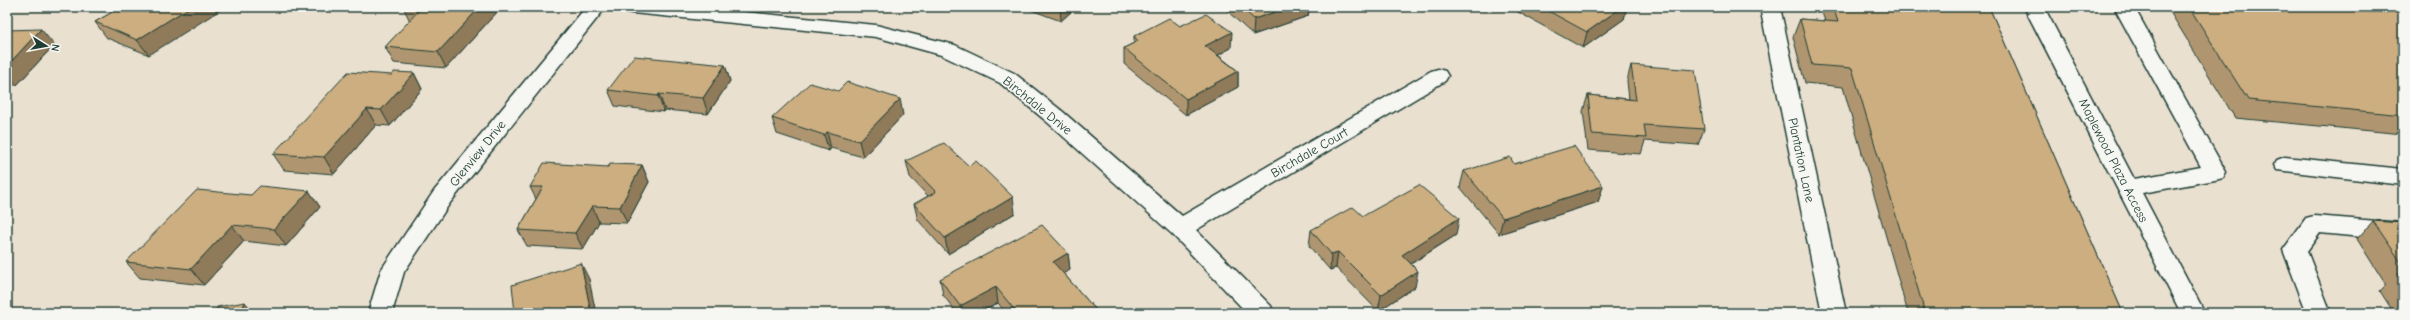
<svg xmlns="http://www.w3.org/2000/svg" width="2410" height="320" viewBox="0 0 2410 320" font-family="'Comic Neue',sans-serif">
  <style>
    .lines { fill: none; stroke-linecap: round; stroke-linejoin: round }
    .minor-casing { stroke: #1f3d34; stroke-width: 3 }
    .minor { fill: #f6f6f2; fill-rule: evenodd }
    .wall { fill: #af966f; stroke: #1f3d34 }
    .shaded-wall { fill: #8f7a5a; stroke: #1f3d34 }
    .building { fill: #ccae81; stroke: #1f3d34 }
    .labels { text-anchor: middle; stroke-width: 3; stroke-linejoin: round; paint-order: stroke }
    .street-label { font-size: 13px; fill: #1f3d34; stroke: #f6f6f2 }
  </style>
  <rect width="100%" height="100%" fill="#e9e0d0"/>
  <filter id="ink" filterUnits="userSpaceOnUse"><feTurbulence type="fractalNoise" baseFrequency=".025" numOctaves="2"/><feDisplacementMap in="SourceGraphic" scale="8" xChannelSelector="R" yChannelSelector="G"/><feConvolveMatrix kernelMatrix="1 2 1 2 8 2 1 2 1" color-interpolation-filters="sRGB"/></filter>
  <g filter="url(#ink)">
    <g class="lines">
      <g class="minor-casing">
        <g id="minor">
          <path d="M586,7H606L450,203L404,272L392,313H368L381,270L434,191Z"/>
          <path d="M622,7H693L876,25L955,45L1014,73L1062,111L1182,216L1431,71L1438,69L1445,71L1448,76L1445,81L1196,230L1271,306L1274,313H1247L1172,234L1046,121L1000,83L941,55L876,37L632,13L625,11Z"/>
          <path d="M1760,7H1780L1846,313H1822Z"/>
          <path d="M2024,7H2044L2134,179L2201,167L2114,7H2134L2226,172L2223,178L2215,180L2142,193L2205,313H2181Z"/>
          <path d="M2285,157L2403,169V185L2277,170L2274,165L2277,160Z"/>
          <path d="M2314,216L2403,223V241L2320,233L2307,251L2331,313H2307L2283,250L2306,218Z"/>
        </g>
      </g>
      <use href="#minor" class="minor"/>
    </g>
    <g class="wall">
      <path d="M121,7L149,55L107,38L95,22Z"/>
      <path d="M403,7H496L498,11L446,68L394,63L385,47L410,21Z"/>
      <path d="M1023,7H1076L1061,21Z"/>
      <path d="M1225,7H1321L1309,11L1308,16L1253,35L1225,9Z"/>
      <path d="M1509,7H1627L1624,19L1583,48Z"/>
      <path d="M1823,7H1989L2123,313H1908L1843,87L1805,83L1793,37L1800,19L1825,21L1821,10Z"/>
      <path d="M2167,7H2403V134L2235,118Z"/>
      <path d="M1180,26L1231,48L1218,55L1238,71V87L1186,115L1124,64V48L1134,43V36Z"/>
      <path d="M7,30L54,45L17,85H7Z"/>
      <path d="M725,65L730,81L708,114L665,110L664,112L615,106L608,90Z"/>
      <path d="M1631,65L1704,129L1698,145L1645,141L1641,154L1588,150L1583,111L1588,95L1629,99L1627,81Z"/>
      <path d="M414,73L422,89L390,126L376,125L334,174L284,170L273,154L392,75Z"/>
      <path d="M903,115L863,157L831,148L829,151L777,134L772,118Z"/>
      <path d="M906,161L1015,213L948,254L918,220L914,204L928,196L910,177Z"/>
      <path d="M1514,164L1603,186L1598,202L1499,234L1460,187L1464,171Z"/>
      <path d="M642,165L649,182L627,223L599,222L583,249L527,246L518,230L536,199L530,187L608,167Z"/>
      <path d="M309,191L320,207L286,246L244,241L204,285L140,278L126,262L251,195Z"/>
      <path d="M2373,221L2403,223V313H2394L2380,291L2386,285L2357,239Z"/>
      <path d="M1311,230L1456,235L1411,264L1415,287L1378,311L1336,268L1330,270L1309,246Z"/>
      <path d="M1068,253L1070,270L1063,273L1096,310V313H1006L998,303L980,313H957L943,295L940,279Z"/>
    </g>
    <g class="shaded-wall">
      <path d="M190,7H225L149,55L137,40Z"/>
      <path d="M480,7H496L498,11L446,68L438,52Z"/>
      <path d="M1060,7H1076L1061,21Z"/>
      <path d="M1289,7H1321L1309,11L1308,16L1253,35L1254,19Z"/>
      <path d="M1622,7H1627L1624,19L1583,48L1587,32Z"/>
      <path d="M41,29L54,45L17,85L7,73V66Z"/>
      <path d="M1232,32L1231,48L1205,62V46Z"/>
      <path d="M725,65L730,81L708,114L703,98Z"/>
      <path d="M1238,71V87L1186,115V99Z"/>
      <path d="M414,73L422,89L390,126L381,110Z"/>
      <path d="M659,94L665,110L664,112L658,96Z"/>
      <path d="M900,99L903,115L863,157L859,141Z"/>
      <path d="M367,109L376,125L334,174L324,157Z"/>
      <path d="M827,132L831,148L829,151L824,135Z"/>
      <path d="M642,165L649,182L627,223L620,207Z"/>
      <path d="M1603,186L1598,202L1499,234L1503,218Z"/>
      <path d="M309,191L320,207L286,246L274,229Z"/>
      <path d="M1013,197L1015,213L948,254L945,238Z"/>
      <path d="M592,206L599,222L583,249L575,233Z"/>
      <path d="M1459,218L1456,235L1399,271L1402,255Z"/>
      <path d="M232,225L244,241L204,285L191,269Z"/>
      <path d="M1338,252L1336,268L1330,270L1331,254Z"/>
      <path d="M1068,253L1070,270L1055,278L1053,262Z"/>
      <path d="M581,263L589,279L596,313H591Z"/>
      <path d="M1418,271L1415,287L1378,311L1381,295Z"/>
      <path d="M996,287L998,303L980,313H962L960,306Z"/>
      <path d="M245,302L254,313H241Z"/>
      <path d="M1096,310V313H1090Z"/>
    </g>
    <g class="building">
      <path d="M121,7H190L137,40L95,22Z"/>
      <path d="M404,7H480L438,52L385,47L420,9Z"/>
      <path d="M1240,7H1289L1254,19Z"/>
      <path d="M1541,7H1622L1587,32Z"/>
      <path d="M1833,7H1989L2123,313H1925L1852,68L1812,65L1800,19L1838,22Z"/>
      <path d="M2189,7H2403V115L2248,100Z"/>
      <path d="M1206,14L1232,32L1205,46L1238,71L1186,99L1124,48L1138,41L1134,36L1169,18L1180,26Z"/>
      <path d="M41,29L7,66V30Z"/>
      <path d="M634,56L725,65L703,98L659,94L658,96L608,90Z"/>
      <path d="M1631,65L1695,70L1704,129L1644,125L1646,138L1592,134L1588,95L1636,100Z"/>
      <path d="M348,72L392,75L394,72L414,73L381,110L367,109L324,157L273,154Z"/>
      <path d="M847,82L900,99L859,141L827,132L824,135L772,118L810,83L838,91Z"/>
      <path d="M944,143L969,166L976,161L1013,197L945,238L914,204L936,192L906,161Z"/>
      <path d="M1574,146L1603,186L1503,218L1464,171L1510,157L1514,164Z"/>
      <path d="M544,163L608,167L610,164L642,165L620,207L592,206L575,233L518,230L543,187H530Z"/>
      <path d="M1419,185L1459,218L1402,255L1418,271L1381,295L1338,252L1331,254L1311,230L1353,207L1363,216Z"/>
      <path d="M260,186L309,191L274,229L232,225L191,269L126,262L197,190L251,195Z"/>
      <path d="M2373,221L2403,223V265Z"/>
      <path d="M1042,225L1068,253L1053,262L1096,310L1090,313H1017L996,287L960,306L940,279Z"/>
      <path d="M581,263L591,313H515L512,285Z"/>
      <path d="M2398,273H2403V281Z"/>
      <path d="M245,302L241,313H200L217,310V307Z"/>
    </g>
  </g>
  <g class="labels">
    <g class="street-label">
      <text transform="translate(1038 105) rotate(39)" y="5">Birchdale Drive</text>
      <text transform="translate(1309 152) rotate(-30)" y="5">Birchdale Court</text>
      <text transform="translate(477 153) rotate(-51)" y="5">Glenview Drive</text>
      <text transform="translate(1802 160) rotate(78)" y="5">Plantation Lane</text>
      <text transform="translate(2114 160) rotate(63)" y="5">Maplewood Plaza Access</text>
    </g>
  </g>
  <rect width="2410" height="320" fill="none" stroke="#f6f6f2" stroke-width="24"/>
  <rect x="12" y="12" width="2386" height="296" fill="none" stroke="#1f3d34" stroke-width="1.5" filter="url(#ink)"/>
  <g transform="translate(46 46) rotate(101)" stroke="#f6f6f2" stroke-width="3" paint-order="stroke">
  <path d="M0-3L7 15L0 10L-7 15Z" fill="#1f3d34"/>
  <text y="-6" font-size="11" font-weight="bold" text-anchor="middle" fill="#1f3d34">N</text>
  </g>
</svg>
